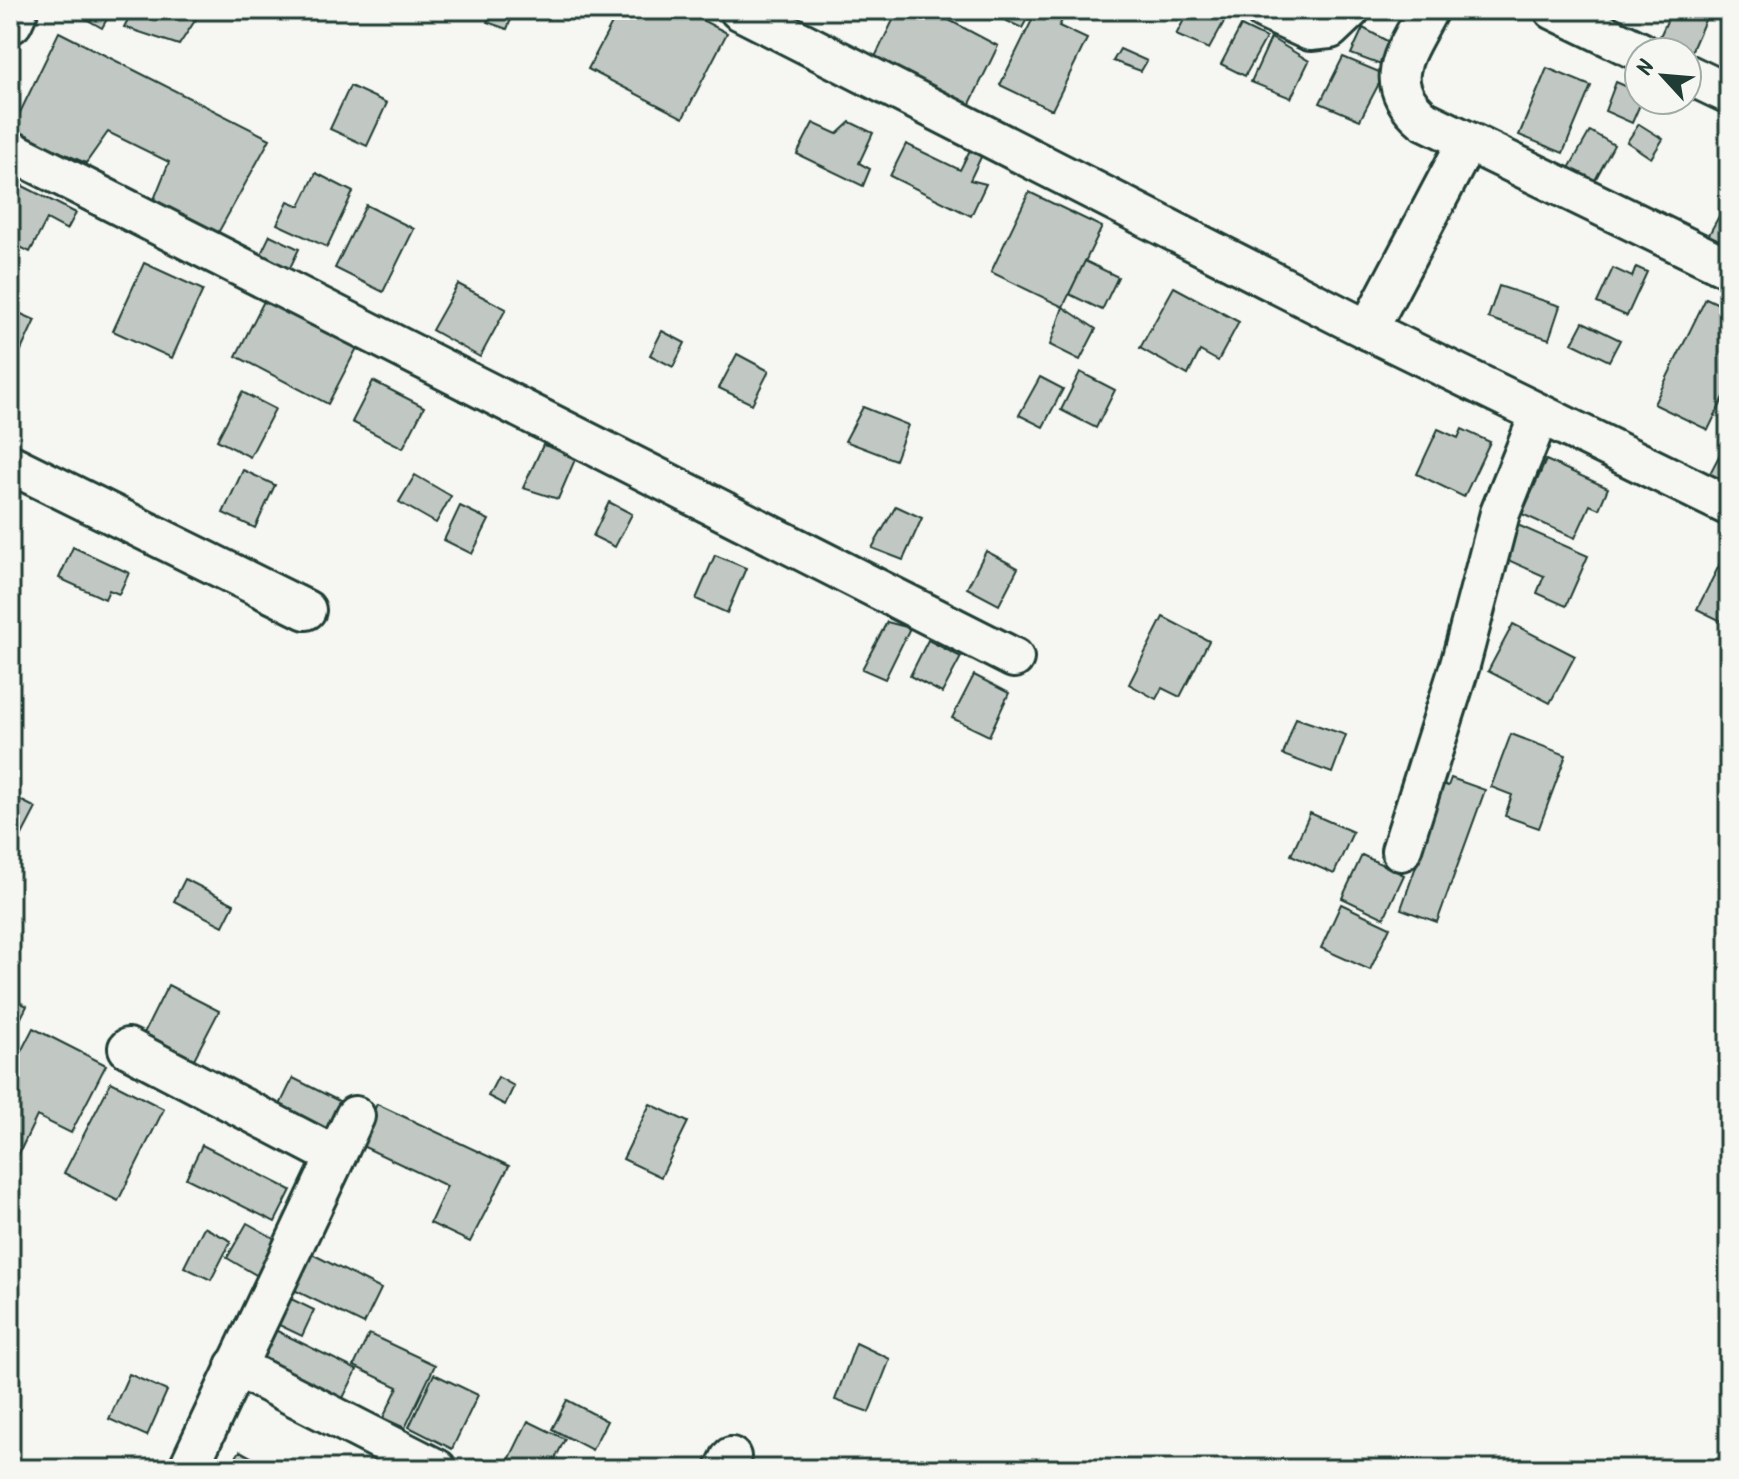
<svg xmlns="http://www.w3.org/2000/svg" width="1739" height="1479" viewBox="0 0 1739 1479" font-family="Kalam,sans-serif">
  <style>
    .building { fill: #c1c8c3; stroke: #1f3d34; stroke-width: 2 }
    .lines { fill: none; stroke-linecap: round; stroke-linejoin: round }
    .street-casing { stroke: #1f3d34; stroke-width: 44 }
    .secondary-casing { stroke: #1f3d34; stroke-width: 50 }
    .street { stroke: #f6f6f2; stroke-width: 38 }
    .secondary { stroke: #f6f6f2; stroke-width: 44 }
  </style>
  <rect width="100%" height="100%" fill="#f6f6f2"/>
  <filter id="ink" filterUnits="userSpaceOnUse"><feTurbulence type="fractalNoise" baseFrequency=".0125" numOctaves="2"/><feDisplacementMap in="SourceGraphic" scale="16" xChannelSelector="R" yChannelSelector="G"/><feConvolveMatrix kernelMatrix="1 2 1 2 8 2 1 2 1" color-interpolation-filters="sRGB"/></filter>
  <g filter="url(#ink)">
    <g class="building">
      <path d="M70,10H112L102,28Z"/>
      <path d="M133,10H193L200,13L179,45L124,27Z"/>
      <path d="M492,10H515L507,29L487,22Z"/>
      <path d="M619,10H683L727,33L683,118L588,69Z"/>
      <path d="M898,10H930L998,46L967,110L873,61Z"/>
      <path d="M999,10H1032L1022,28L996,16Z"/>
      <path d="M1037,10H1056L1065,15L1059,26L1087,39L1052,110L1000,85Z"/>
      <path d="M1189,10H1204L1225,20L1209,49L1176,35Z"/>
      <path d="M1672,10H1729V22L1708,13L1688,59L1687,52H1672L1656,45Z"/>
      <path d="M1241,26L1266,38L1245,76L1221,64Z"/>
      <path d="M1363,28L1391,43L1381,65L1351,54Z"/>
      <path d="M59,32L270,139L218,233L153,202L169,162L108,132L86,163L11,131Z"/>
      <path d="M1271,38L1309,61L1291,98L1251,82Z"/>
      <path d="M1120,49L1147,61L1141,71L1113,61Z"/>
      <path d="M1343,57L1384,74L1360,120L1320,103Z"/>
      <path d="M1547,68L1591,86L1563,153L1519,135Z"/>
      <path d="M1616,82L1639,92V100H1642L1632,123L1605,111Z"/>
      <path d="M350,86L387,103L367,146L330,129Z"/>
      <path d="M850,122L873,133L859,163L870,169L863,186L797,154L813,123L837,134Z"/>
      <path d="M1639,124L1663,139L1651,158L1627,142Z"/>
      <path d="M1590,131L1614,145L1593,184L1568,170Z"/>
      <path d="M906,144L960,170L970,150L982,155L970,180L986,184L971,216L890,176Z"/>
      <path d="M316,173L353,192L327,247L277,224L288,201L300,206Z"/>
      <path d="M15,182L76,213L67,230L47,219L30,252L10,242V192Z"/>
      <path d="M1029,192L1102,227L1063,307L991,272Z"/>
      <path d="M1729,198V250L1707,238Z"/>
      <path d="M366,205L414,229L383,292L335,268Z"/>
      <path d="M270,235L299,249L287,274L258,260Z"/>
      <path d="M1085,261L1118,277L1102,310L1069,294Z"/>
      <path d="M144,263L203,290L172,358L113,331Z"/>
      <path d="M1636,267L1647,272L1627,316L1597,303L1613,268L1632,277Z"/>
      <path d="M458,284L506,309L480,357L432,330Z"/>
      <path d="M1499,286L1560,306L1549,339L1488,318Z"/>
      <path d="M1174,287L1239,322L1218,361L1200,351L1188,375L1140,348Z"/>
      <path d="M1706,298L1729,309V387L1708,430L1654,404Z"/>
      <path d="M265,299L358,346L328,404L236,356Z"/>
      <path d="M1063,307L1096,329L1080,360L1050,345Z"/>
      <path d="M10,309L35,320L10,374Z"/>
      <path d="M1583,322L1620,340L1609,361L1572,343Z"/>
      <path d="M662,331L685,343L673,367L650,355Z"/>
      <path d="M737,354L769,371L752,404L719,388Z"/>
      <path d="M1080,372L1115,390L1096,428L1061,410Z"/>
      <path d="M1040,377L1063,389L1043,427L1019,415Z"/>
      <path d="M373,381L424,407L403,448L352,422Z"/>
      <path d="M242,392L275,409L250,457L217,440Z"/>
      <path d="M863,407L908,425L895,460L845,441Z"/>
      <path d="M1438,429L1458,438L1462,429L1490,442L1464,497L1417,474Z"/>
      <path d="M1729,437V488L1708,477Z"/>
      <path d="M543,445L577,455L558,499L523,488Z"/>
      <path d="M1546,460L1608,488L1599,509L1590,505L1575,538L1522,514Z"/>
      <path d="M243,470L275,485L255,528L223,513Z"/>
      <path d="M415,475L451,496L436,523L399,502Z"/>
      <path d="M609,502L632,514L615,547L593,536Z"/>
      <path d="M460,506L489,520L472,554L444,540Z"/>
      <path d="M896,506L922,518L903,560L872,548Z"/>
      <path d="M1513,523L1588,556L1566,606L1537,593L1544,576L1499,556Z"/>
      <path d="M73,547L129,573L119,594L109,590L105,599L59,578Z"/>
      <path d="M986,551L1018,568L999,605L967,588Z"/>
      <path d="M1726,552L1729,554V625L1697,609Z"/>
      <path d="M715,555L746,568L727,613L696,599Z"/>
      <path d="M1163,617L1209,641L1180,697L1162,688L1156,699L1129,684Z"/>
      <path d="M887,622L910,628L885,679L862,669Z"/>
      <path d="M1513,624L1575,656L1550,703L1488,671Z"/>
      <path d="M928,640L961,657L942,693L910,676Z"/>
      <path d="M974,675L1009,693L989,736L952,718Z"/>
      <path d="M1296,718L1346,735L1332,773L1283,755Z"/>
      <path d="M1511,734L1566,755L1539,828L1505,816L1512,795L1491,787Z"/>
      <path d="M1451,778L1485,790L1437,922L1401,909L1428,832L1420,830L1437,782L1448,786Z"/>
      <path d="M10,795L36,808L10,858Z"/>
      <path d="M1310,813L1353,832L1334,874L1291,855Z"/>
      <path d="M1362,855L1404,875L1384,918L1342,898Z"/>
      <path d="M185,879L234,904L223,926L174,901Z"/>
      <path d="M1341,904L1390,927L1370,970L1321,948Z"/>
      <path d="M168,985L219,1011L193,1061L143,1035Z"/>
      <path d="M12,998L27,1006L10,1039V1003Z"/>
      <path d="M33,1028L106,1065L71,1133L37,1116L11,1170L10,1073Z"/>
      <path d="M498,1077L514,1086L505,1105L488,1096Z"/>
      <path d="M293,1078L347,1105L330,1138L277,1111Z"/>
      <path d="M111,1082L164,1109L118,1201L64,1173Z"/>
      <path d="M377,1104L509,1166L470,1242L430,1223L447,1186L358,1144Z"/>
      <path d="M650,1104L688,1122L661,1177L623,1159Z"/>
      <path d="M202,1145L291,1190L275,1222L186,1178Z"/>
      <path d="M247,1223L277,1240L258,1276L227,1258Z"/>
      <path d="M204,1227L231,1241L211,1280L184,1267Z"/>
      <path d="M310,1253L381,1289L364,1324L292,1289Z"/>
      <path d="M287,1297L314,1310L302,1336L275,1323Z"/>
      <path d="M273,1329L357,1370L341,1402L258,1361Z"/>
      <path d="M369,1334L435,1365L405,1428L383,1418L398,1387L354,1366Z"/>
      <path d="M856,1343L890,1359L869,1412L835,1400Z"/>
      <path d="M129,1374L167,1391L147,1436L109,1419Z"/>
      <path d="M434,1374L478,1395L452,1449L409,1427Z"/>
      <path d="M567,1400L607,1421L592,1450L552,1429Z"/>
      <path d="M528,1421L565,1439L550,1469L505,1468Z"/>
      <path d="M240,1451L273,1469H228Z"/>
    </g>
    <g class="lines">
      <g class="street-casing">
        <g id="street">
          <path d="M739,10L1368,330L1729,506"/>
          <path d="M1264,10L1310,31L1330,29L1350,10"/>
          <path d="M1428,10C1406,53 1379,82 1424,120L1729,268"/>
          <path d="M1554,10L1641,52"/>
          <path d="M1687,74L1729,94"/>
          <path d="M10,150L1014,658"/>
          <path d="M1368,330L1467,142"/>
          <path d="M10,464L306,610"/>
          <path d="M1401,851L1460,665L1500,513L1539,416"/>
          <path d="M128,1048L335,1156"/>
          <path d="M235,1366L437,1469"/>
          <path d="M188,1469L355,1116"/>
          <path d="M725,1469L731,1457"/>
        </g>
      </g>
      <g class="secondary-casing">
        <path id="secondary" d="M10,21L15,10"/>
      </g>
      <use href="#street" class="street"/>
      <use href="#secondary" class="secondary"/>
    </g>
  </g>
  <rect width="1739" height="1479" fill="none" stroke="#f6f6f2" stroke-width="40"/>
  <rect x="20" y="20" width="1699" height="1439" fill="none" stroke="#1f3d34" stroke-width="3" filter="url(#ink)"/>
  <g transform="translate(1663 76) rotate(296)"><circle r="38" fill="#f6f6f2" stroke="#a0aca6" stroke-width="2"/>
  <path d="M0-6L14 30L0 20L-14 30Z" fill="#1f3d34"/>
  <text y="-12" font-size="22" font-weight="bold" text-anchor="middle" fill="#1f3d34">N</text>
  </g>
</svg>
